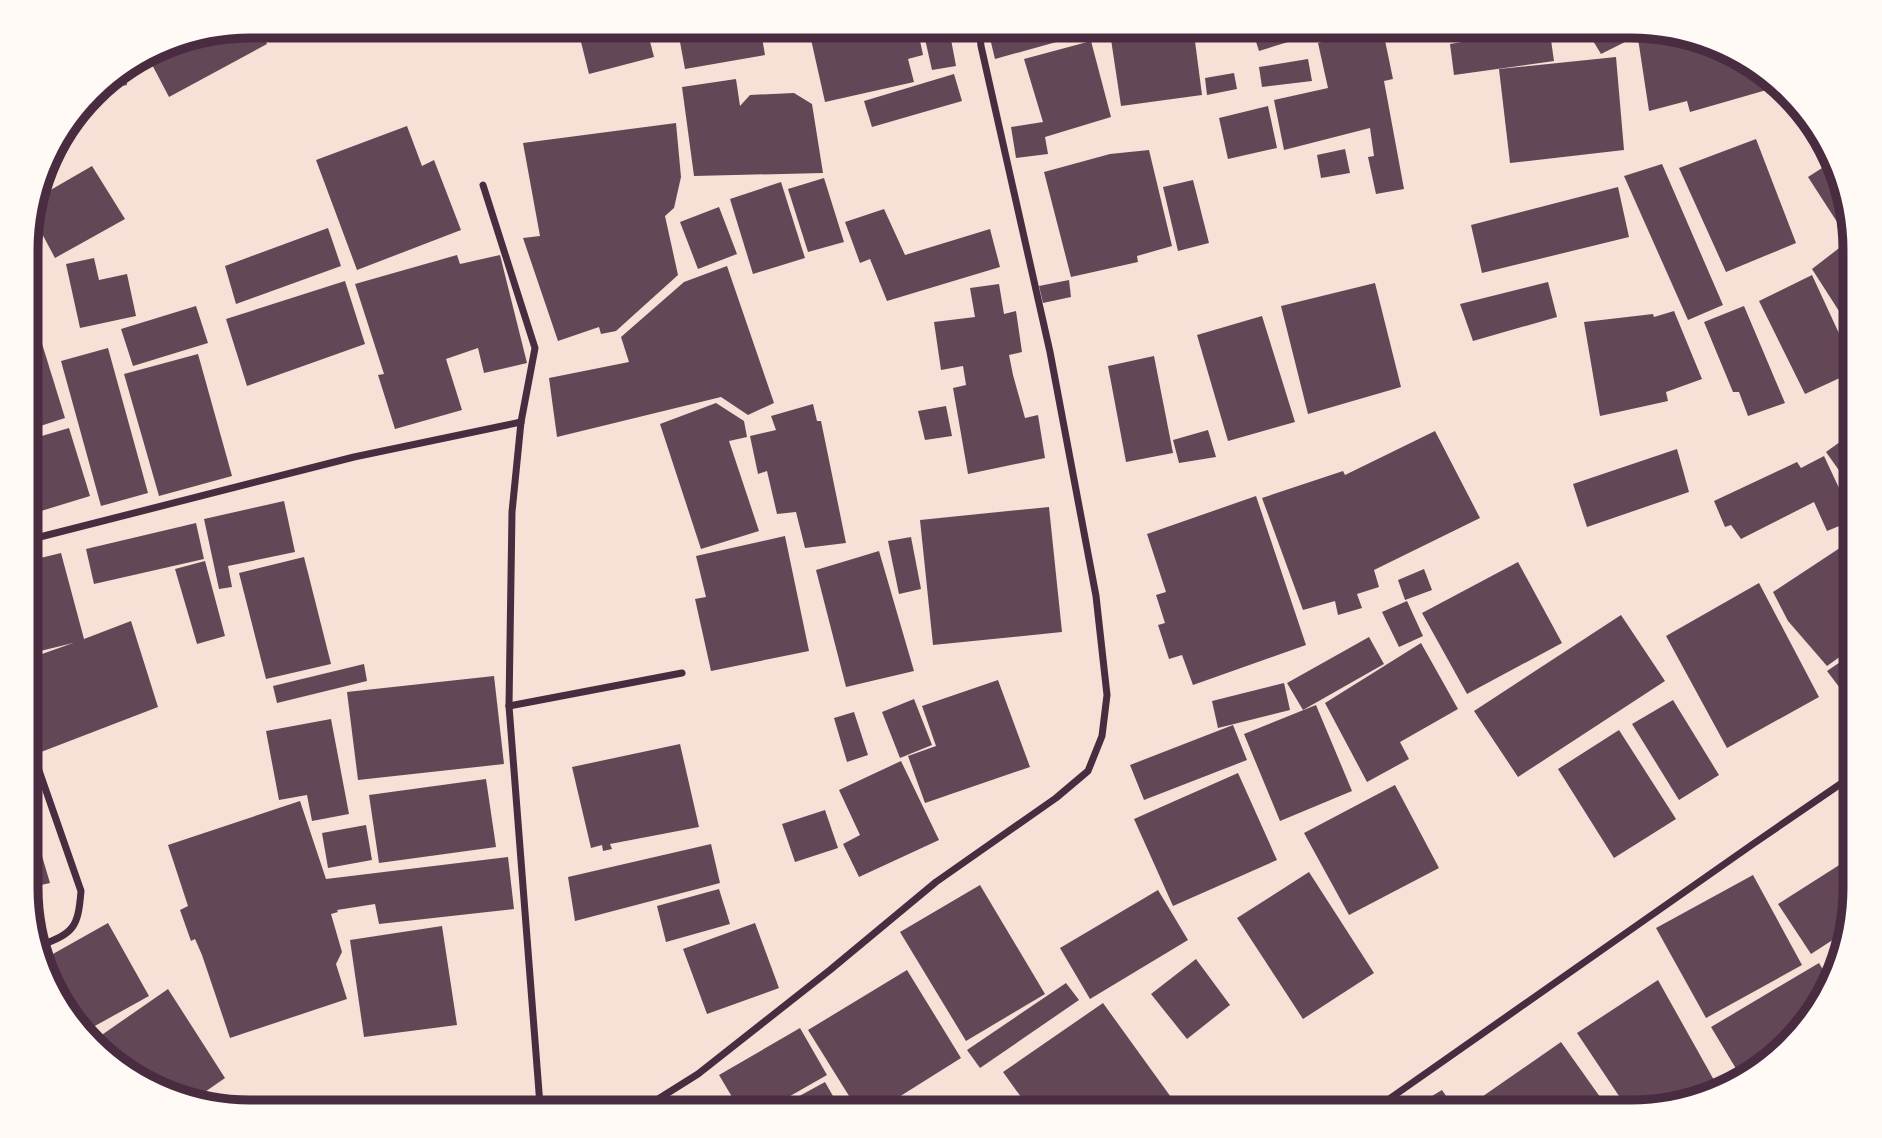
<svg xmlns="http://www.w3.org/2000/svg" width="1882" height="1138" viewBox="0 0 1882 1138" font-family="Mulish,sans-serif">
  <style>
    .building { fill: #644757 }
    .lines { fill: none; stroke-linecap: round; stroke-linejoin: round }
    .minor { stroke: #4a2c40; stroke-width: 7 }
    .rim { fill: none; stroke: #4a2c40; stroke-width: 9 }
  </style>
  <rect width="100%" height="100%" fill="#f7e1d7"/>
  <g class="building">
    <path d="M251,26H257L267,44L169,97L147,55L165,43Z"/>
    <path d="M577,26H646L654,57L589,74Z"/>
    <path d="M677,26H760L765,55L685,69Z"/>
    <path d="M808,26H917L923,55L908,59L914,82L825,102Z"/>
    <path d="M987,26H1095L1096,31L995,59Z"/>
    <path d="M1109,26H1193L1202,95L1121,106Z"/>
    <path d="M1251,26H1336L1337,27L1259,51Z"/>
    <path d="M1347,26H1369V27L1349,34Z"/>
    <path d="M1382,26L1393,79L1384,81L1404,189L1376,194L1368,157L1374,156L1370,128L1284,150L1274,100L1328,88L1318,43Z"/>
    <path d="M1459,26H1549L1554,61L1454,75L1450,44L1462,42Z"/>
    <path d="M1584,26H1630L1635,37L1601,54Z"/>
    <path d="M1649,29L1690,34L1756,64L1777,87L1690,112L1687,101L1649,111L1637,32Z"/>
    <path d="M950,34L956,66L932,70L925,39Z"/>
    <path d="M1091,41L1111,117L1045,137L1048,154L1016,158L1011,127L1043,122L1024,59Z"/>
    <path d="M1616,57L1624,150L1510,163L1499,69Z"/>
    <path d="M1308,59L1312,81L1262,87L1259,67Z"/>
    <path d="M124,69L127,85L96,90L102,82Z"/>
    <path d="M1234,73L1237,89L1207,95L1205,78Z"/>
    <path d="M954,74L962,101L872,127L864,101Z"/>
    <path d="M736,79L740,106L750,95L794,93L812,104L823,173L694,176L682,87Z"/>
    <path d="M1268,106L1277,148L1228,159L1219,118Z"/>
    <path d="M676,123L681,177L674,208L665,216L678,275L616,331L601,334L599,327L558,341L523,238L540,236L523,143Z"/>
    <path d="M407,126L422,166L434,160L461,230L357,270L316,160Z"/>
    <path d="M1756,139L1796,243L1726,272L1679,168Z"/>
    <path d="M1345,149L1350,173L1321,178L1317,155Z"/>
    <path d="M1149,150L1172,246L1137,256L1138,262L1071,277L1044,172L1110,154Z"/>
    <path d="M1833,161L1850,218L1839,225L1808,177Z"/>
    <path d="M1662,164L1723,305L1688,320L1624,176Z"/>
    <path d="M92,166L125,219L55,258L31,213L35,199Z"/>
    <path d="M824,178L844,242L808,252L788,189Z"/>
    <path d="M1193,180L1209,243L1178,251L1163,187Z"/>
    <path d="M781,182L805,258L753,274L730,199Z"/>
    <path d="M1618,187L1629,237L1482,273L1471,225Z"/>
    <path d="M719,207L737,254L698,269L680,222Z"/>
    <path d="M884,209L905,255L990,229L1000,267L887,301L870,259L860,263L845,222Z"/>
    <path d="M328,228L341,266L236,304L225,266Z"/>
    <path d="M1847,242L1855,254V336L1812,269Z"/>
    <path d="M457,255L460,264L500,255L527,363L484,373L478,348L446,359L462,410L395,429L378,375L384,374L355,284Z"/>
    <path d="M94,258L99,280L127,274L136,316L80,328L66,264Z"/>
    <path d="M727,266L774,403L748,415L721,397L557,437L549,378L629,362L621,337L684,282Z"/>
    <path d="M1812,275L1855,368V371L1805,394L1759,301Z"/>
    <path d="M1069,280L1071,297L1043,303L1039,286Z"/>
    <path d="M345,281L365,344L247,386L226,319Z"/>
    <path d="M1548,282L1557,317L1473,341L1460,304Z"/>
    <path d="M1375,283L1401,387L1308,414L1281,306Z"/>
    <path d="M999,284L1004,314L1016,311L1022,352L1009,355L1013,375L1025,418L1038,415L1045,458L968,474L953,388L966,385L963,366L941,370L934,322L975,317L970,288Z"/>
    <path d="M196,306L208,343L133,366L121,329Z"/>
    <path d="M1744,306L1785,403L1748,416L1739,392H1733L1704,322Z"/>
    <path d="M1674,311L1702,379L1666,392L1668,401L1600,416L1584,322L1653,314L1654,317Z"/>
    <path d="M1262,316L1295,422L1228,441L1197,335Z"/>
    <path d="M39,334L65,418L28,430V337Z"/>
    <path d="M108,348L148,493L101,506L61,361Z"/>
    <path d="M198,354L232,476L159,496L124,374Z"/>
    <path d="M1154,356L1173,453L1126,462L1108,366Z"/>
    <path d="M716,403L744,421L747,437L729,441L759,531L701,549L660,424Z"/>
    <path d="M813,404L817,421H821L846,543L805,548L796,512L777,514L767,471L758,474L750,436L776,430L771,416Z"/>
    <path d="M946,406L952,436L925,440L918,411Z"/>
    <path d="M69,428L90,496L28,515V440Z"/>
    <path d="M1208,430L1216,457L1179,463L1173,440Z"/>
    <path d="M1435,431L1480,518L1374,570L1379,587L1357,594L1362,608L1338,615L1335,601L1303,610L1262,498L1343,471L1345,475Z"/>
    <path d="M1855,431V493L1826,452Z"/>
    <path d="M1677,449L1689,492L1587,527L1573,484Z"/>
    <path d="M1824,456L1854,520L1827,531L1814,502L1741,539L1731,525L1725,527L1714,501L1797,462L1801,468Z"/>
    <path d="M1256,496L1306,645L1193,685L1182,655L1169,659L1158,625L1165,623L1156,595L1166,592L1147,534Z"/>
    <path d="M284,501L295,552L228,566L232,587L219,589L204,519Z"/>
    <path d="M1049,507L1062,632L933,645L920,520Z"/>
    <path d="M196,523L204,559L94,584L86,549Z"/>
    <path d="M785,536L809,651L711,671L695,599L706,597L696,556Z"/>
    <path d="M911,537L921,589L899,594L888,541Z"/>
    <path d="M1855,538V646L1827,666L1788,621L1773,592Z"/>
    <path d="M879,551L914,671L846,687L816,570Z"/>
    <path d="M61,553L84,639L131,621L158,707L41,752L28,718V709L39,705L28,676V659L73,643L28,654V561Z"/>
    <path d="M304,557L331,664L266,679L239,573Z"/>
    <path d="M205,561L225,636L197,644L175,569Z"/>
    <path d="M1518,562L1562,643L1467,694L1422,613Z"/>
    <path d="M1424,569L1432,590L1405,600L1398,580Z"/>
    <path d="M1759,583L1819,697L1727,748L1666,636Z"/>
    <path d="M1407,601L1423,636L1399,647L1382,612Z"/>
    <path d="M1621,615L1665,681L1518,777L1474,711Z"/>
    <path d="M1369,637L1384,664L1303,710L1287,683Z"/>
    <path d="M1421,643L1458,709L1400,742L1409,759L1367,782L1325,703Z"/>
    <path d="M1855,652V702L1852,704L1827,671Z"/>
    <path d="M364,664L367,681L277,703L273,686Z"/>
    <path d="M494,676L504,764L358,780L347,692Z"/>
    <path d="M998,680L1030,767L925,803L908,756L936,746L922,706Z"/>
    <path d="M1284,683L1290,710L1218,728L1212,701Z"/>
    <path d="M914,699L932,745L900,758L882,712Z"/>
    <path d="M1673,700L1719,775L1679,800L1632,724Z"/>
    <path d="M1316,705L1352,791L1280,821L1244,734Z"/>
    <path d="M854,712L868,755L847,762L834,718Z"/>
    <path d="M331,719L349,814L312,821L307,795L279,800L266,731Z"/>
    <path d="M1233,725L1247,760L1144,800L1130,765Z"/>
    <path d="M1619,730L1676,819L1614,858L1558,769Z"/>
    <path d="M680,744L699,827L610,844L612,849L603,851L602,845L591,848L572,767Z"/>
    <path d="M901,761L939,840L859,877L843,844L860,835L839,790Z"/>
    <path d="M1238,773L1277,860L1173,906L1134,819Z"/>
    <path d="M486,779L496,847L379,863L369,795Z"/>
    <path d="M1395,785L1439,868L1349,915L1304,833Z"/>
    <path d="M300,801L326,879L508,857L514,909L379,924L375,904L337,910L338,912L331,914L342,952L336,964L347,999L230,1038L202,955L195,939L191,941L180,910L188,906L168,845Z"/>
    <path d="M825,810L838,848L795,862L782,824Z"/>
    <path d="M29,812L50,883L28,888V813Z"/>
    <path d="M366,825L372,860L328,868L322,833Z"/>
    <path d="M711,844L720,883L575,921L568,877Z"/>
    <path d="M1855,855V902L1845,932L1811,954L1778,904Z"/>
    <path d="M1309,872L1374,973L1303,1019L1237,918Z"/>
    <path d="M1753,875L1802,965L1706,1018L1656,928Z"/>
    <path d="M980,885L1045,994L966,1041L900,932Z"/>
    <path d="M719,889L730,924L666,942L657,906Z"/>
    <path d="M1158,890L1188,940L1090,999L1060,948Z"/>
    <path d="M108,923L149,996L84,1032L64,1012L44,959Z"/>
    <path d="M755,923L779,988L707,1014L683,949Z"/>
    <path d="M442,926L457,1025L364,1037L350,940Z"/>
    <path d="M1196,959L1230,1005L1187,1039L1151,994Z"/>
    <path d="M1819,963L1829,980L1818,1012L1744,1082L1711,1027Z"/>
    <path d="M907,970L961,1058L875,1112H859L808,1030Z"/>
    <path d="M1658,980L1719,1089L1646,1111H1629L1577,1033Z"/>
    <path d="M1066,983L1079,1000L980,1068L967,1050Z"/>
    <path d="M168,989L225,1078L189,1103L126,1074L93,1041Z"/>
    <path d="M1103,1003L1181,1111H1031L1003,1072Z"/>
    <path d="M800,1028L827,1075L762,1112H741L719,1075Z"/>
    <path d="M1561,1042L1610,1111H1483L1476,1101Z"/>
    <path d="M825,1082L842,1112H770Z"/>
    <path d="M1442,1090L1456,1111H1407Z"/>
  </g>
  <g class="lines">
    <g class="minor">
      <path d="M28,540L354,457L521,422"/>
      <path d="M509,706L682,673"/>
      <path d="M28,739L81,891C78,928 74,933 39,946"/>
      <path d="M540,1105L655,1101L698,1074L830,970L936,882L1056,798L1088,771L1102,736L1107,695L1096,596L1050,352L981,46L979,26"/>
      <path d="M1372,1111L1753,844L1855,774"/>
      <path d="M471,1112L540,1105L509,706L512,512L521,422L535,348L483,185"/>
    </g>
  </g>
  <path d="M0 0H1882V1138H0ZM250 38H1631A212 212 0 0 1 1843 250V888A212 212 0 0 1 1631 1100H250A212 212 0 0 1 38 888V250A212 212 0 0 1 250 38Z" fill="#fffaf5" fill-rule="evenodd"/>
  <path class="rim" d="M250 38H1631A212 212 0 0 1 1843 250V888A212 212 0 0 1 1631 1100H250A212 212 0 0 1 38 888V250A212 212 0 0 1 250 38Z"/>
</svg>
